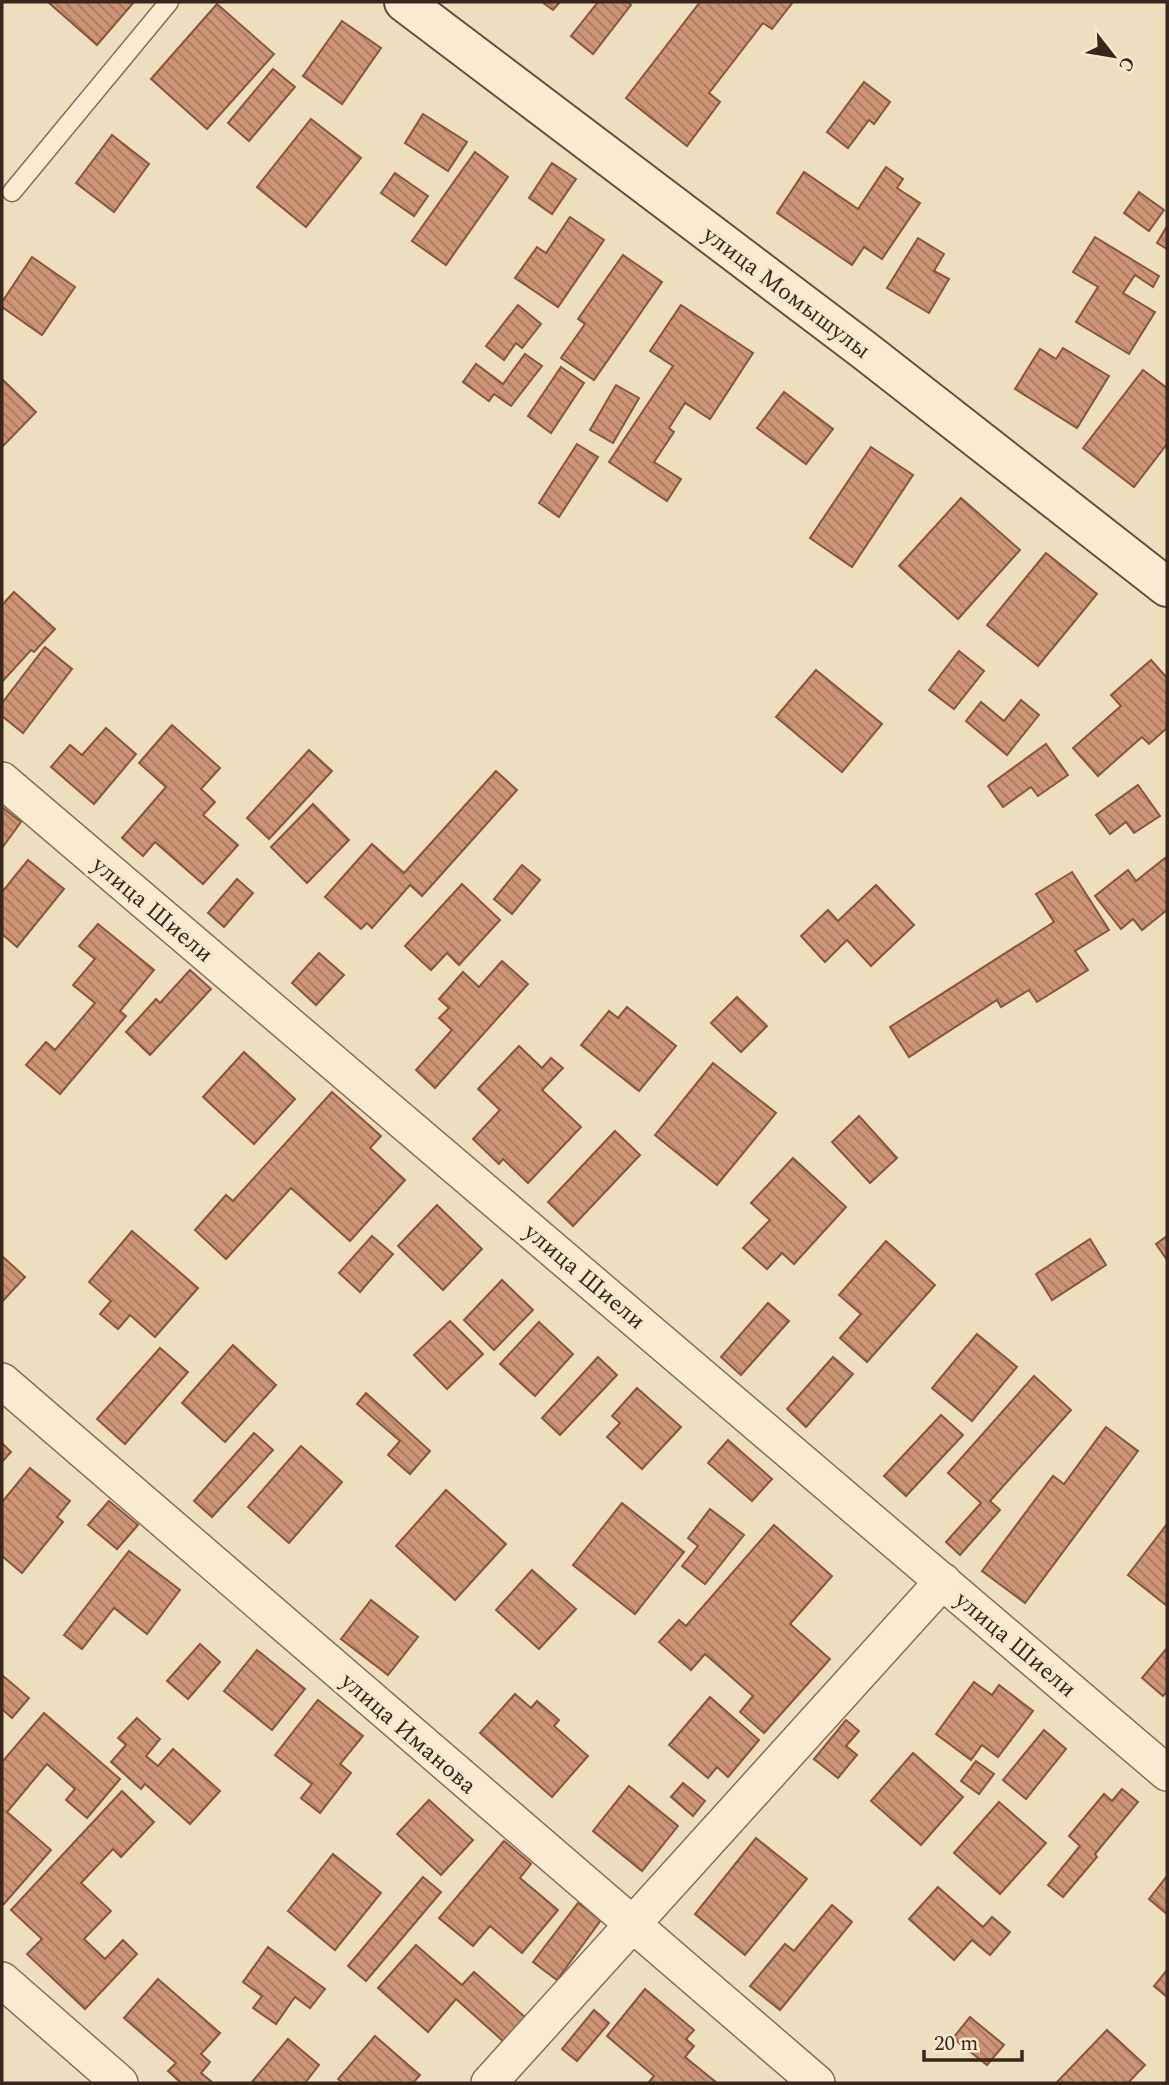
<svg xmlns="http://www.w3.org/2000/svg" width="1169" height="2085" viewBox="0 0 1169 2085" font-family="Spectral,serif">
  <style>
    .building { fill: url(#building-back-hatch); stroke: #87563d; stroke-width: 2 }
    .lines { fill: none; stroke-linecap: round; stroke-linejoin: round }
    .lane-casing { stroke: #886e58; stroke-width: 21 }
    .street-casing { stroke: #886e58; stroke-width: 38 }
    .secondary-casing { stroke: #694f3b; stroke-width: 42 }
    .lane { stroke: #f9ebd3; stroke-width: 18 }
    .street { stroke: #f9ebd3; stroke-width: 35 }
    .secondary { stroke: #f9ebd3; stroke-width: 38 }
    .labels { text-anchor: middle; stroke-width: 7; stroke-linejoin: round; paint-order: stroke }
    .street-label { font-size: 24px; fill: #37271c; stroke: #f6e8cf }
  </style>
  <defs>
    <pattern id="building-back-hatch" width="6" height="6" patternUnits="userSpaceOnUse" patternTransform="scale(1.75)"><rect width="6" height="6" fill="#cd9475"/><path d="M-1 5l2 2M0 0l6 6M5-1l2 2" fill="none" stroke="#a7795f"/></pattern>
  </defs>
  <rect width="100%" height="100%" fill="#eedec0"/>
  <g class="building">
    <path d="M48,2H134L97,45Z"/>
    <path d="M542,2H560L553,10Z"/>
    <path d="M598,2H627L631,5L593,54L571,36Z"/>
    <path d="M700,2H793L772,29L763,23L709,93L720,102L687,146L626,98Z"/>
    <path d="M217,4L274,54L207,129L151,79Z"/>
    <path d="M342,21L381,48L342,104L303,76Z"/>
    <path d="M273,69L295,87L249,141L228,123Z"/>
    <path d="M864,82L890,102L874,124L869,120L848,148L827,132Z"/>
    <path d="M423,114L467,142L448,171L405,143Z"/>
    <path d="M311,119L361,158L306,227L257,187Z"/>
    <path d="M112,135L149,164L114,212L76,183Z"/>
    <path d="M475,152L508,177L446,265L412,241Z"/>
    <path d="M552,163L576,179L552,214L529,198Z"/>
    <path d="M886,167L903,179L897,188L920,203L882,259L864,247L852,265L777,213L804,172L858,209Z"/>
    <path d="M395,173L428,196L414,216L381,193Z"/>
    <path d="M1139,192L1164,210L1149,231L1124,213Z"/>
    <path d="M570,217L604,240L558,307L515,278L537,247L546,253Z"/>
    <path d="M1167,226V249L1157,243Z"/>
    <path d="M1095,237L1159,276L1153,287L1135,275L1123,293L1155,312L1129,354L1076,322L1098,287L1073,272Z"/>
    <path d="M918,238L944,254L934,271L949,279L929,313L887,288Z"/>
    <path d="M623,255L662,282L594,380L561,358L585,324L578,319Z"/>
    <path d="M32,257L75,287L42,335L2,307V302Z"/>
    <path d="M518,305L541,324L522,348L516,343L504,360L486,346Z"/>
    <path d="M681,305L753,353L710,419L685,403L669,428L674,432L654,462L681,479L667,501L609,462L673,366L650,351Z"/>
    <path d="M1063,348L1109,376L1077,428L1015,389L1040,349L1056,359Z"/>
    <path d="M525,354L542,366L511,406L494,394L489,401L463,382L476,364L503,384Z"/>
    <path d="M561,367L584,383L551,433L528,416Z"/>
    <path d="M1143,370L1167,388V444L1134,487L1083,448Z"/>
    <path d="M2,379L36,412L2,447Z"/>
    <path d="M616,385L639,398L613,443L590,430Z"/>
    <path d="M784,392L833,429L806,464L757,428Z"/>
    <path d="M577,444L598,457L559,517L539,503Z"/>
    <path d="M871,447L913,475L852,567L810,538Z"/>
    <path d="M961,498L1020,550L958,619L899,566Z"/>
    <path d="M1046,553L1097,594L1038,666L987,625Z"/>
    <path d="M14,592L55,629L34,652L31,650L2,682V605Z"/>
    <path d="M45,647L72,669L23,733L2,716V703Z"/>
    <path d="M959,651L984,671L954,709L929,690Z"/>
    <path d="M1151,660L1167,678V728L1149,744L1142,737L1098,776L1073,748L1121,706L1111,695Z"/>
    <path d="M816,670L882,724L842,772L776,717Z"/>
    <path d="M1021,700L1039,715L1007,755L966,721L981,702L1004,721Z"/>
    <path d="M172,725L220,768L201,789L215,802L203,815L238,845L203,884L155,842L143,856L122,838L166,787L139,763Z"/>
    <path d="M106,728L136,754L94,804L51,767L70,745L82,755Z"/>
    <path d="M1046,744L1068,775L1038,796L1031,787L1003,807L988,786Z"/>
    <path d="M309,750L332,771L269,839L247,818Z"/>
    <path d="M496,771L517,790L422,896L410,885L372,928L367,923L361,929L325,897L372,844L404,873Z"/>
    <path d="M1138,785L1160,816L1134,833L1126,822L1110,834L1096,815Z"/>
    <path d="M313,804L349,840L307,883L271,847Z"/>
    <path d="M2,807L21,822L2,848Z"/>
    <path d="M1165,858L1167,861V910L1142,930L1133,919L1121,929L1095,896L1128,870L1136,881Z"/>
    <path d="M28,860L64,889L17,947L2,934V892Z"/>
    <path d="M522,865L540,880L512,914L494,899Z"/>
    <path d="M1072,872L1109,930L1075,951L1088,970L1037,1002L1029,990L1001,1007L997,1000L909,1057L890,1027L1054,922L1036,894Z"/>
    <path d="M237,879L253,893L224,927L208,913Z"/>
    <path d="M462,884L500,920L459,965L447,953L431,970L405,946Z"/>
    <path d="M876,885L914,925L871,966L847,940L825,962L801,936L828,910L838,921Z"/>
    <path d="M98,924L154,970L120,1011L126,1016L60,1094L26,1065L46,1042L55,1050L95,1003L73,985L95,959L79,946Z"/>
    <path d="M319,953L344,975L316,1005L292,983Z"/>
    <path d="M502,961L528,984L435,1088L416,1070L452,1030L439,1018L449,1008L439,999L463,972L479,987Z"/>
    <path d="M190,970L211,989L150,1055L126,1032L156,999L160,1003Z"/>
    <path d="M737,997L767,1026L741,1052L711,1023Z"/>
    <path d="M627,1007L676,1046L639,1091L581,1045L609,1011L618,1018Z"/>
    <path d="M519,1046L542,1068L551,1058L563,1068L542,1090L581,1127L528,1183L503,1159L499,1164L473,1139L500,1110L478,1089Z"/>
    <path d="M244,1052L295,1099L254,1144L203,1097Z"/>
    <path d="M713,1063L776,1113L717,1185L655,1135Z"/>
    <path d="M332,1092L381,1136L370,1148L405,1180L350,1241L291,1188L226,1259L195,1230L226,1195L233,1201Z"/>
    <path d="M859,1116L897,1158L870,1183L832,1142Z"/>
    <path d="M615,1131L640,1155L573,1226L548,1202Z"/>
    <path d="M793,1158L846,1207L794,1264L782,1253L767,1269L743,1248L770,1220L751,1203Z"/>
    <path d="M437,1205L482,1249L443,1290L398,1246Z"/>
    <path d="M132,1231L198,1288L155,1337L130,1315L118,1329L100,1314L111,1301L89,1282Z"/>
    <path d="M372,1236L393,1254L360,1292L339,1273Z"/>
    <path d="M1167,1236V1260L1156,1244Z"/>
    <path d="M1090,1239L1106,1265L1052,1300L1036,1274Z"/>
    <path d="M886,1241L935,1285L867,1362L840,1338L861,1314L839,1295Z"/>
    <path d="M2,1256L25,1277L2,1302Z"/>
    <path d="M502,1280L533,1310L494,1350L464,1320Z"/>
    <path d="M768,1303L789,1321L741,1375L721,1357Z"/>
    <path d="M450,1321L483,1354L447,1389L414,1355Z"/>
    <path d="M539,1322L573,1354L535,1396L500,1364Z"/>
    <path d="M977,1334L1017,1367L972,1421L932,1388Z"/>
    <path d="M233,1345L276,1385L225,1442L182,1403Z"/>
    <path d="M160,1348L188,1372L125,1444L97,1419Z"/>
    <path d="M598,1357L617,1375L560,1435L542,1418Z"/>
    <path d="M833,1357L853,1374L806,1427L787,1409Z"/>
    <path d="M1034,1376L1071,1410L990,1501L1000,1510L960,1555L946,1542L981,1503L948,1473Z"/>
    <path d="M637,1388L681,1427L642,1469L607,1437L620,1423L612,1416Z"/>
    <path d="M366,1393L430,1451L410,1474L388,1455L400,1441L357,1404Z"/>
    <path d="M941,1415L963,1435L906,1496L884,1476Z"/>
    <path d="M1106,1427L1138,1451L1025,1603L982,1571L1053,1476L1064,1484Z"/>
    <path d="M254,1433L273,1450L212,1517L194,1501Z"/>
    <path d="M728,1440L772,1479L752,1501L708,1463Z"/>
    <path d="M2,1443L11,1452L2,1462Z"/>
    <path d="M301,1446L342,1482L289,1543L248,1507Z"/>
    <path d="M30,1468L70,1501L57,1517L63,1522L22,1573L2,1556V1502Z"/>
    <path d="M446,1490L506,1544L455,1600L396,1546Z"/>
    <path d="M109,1501L138,1525L117,1549L88,1525Z"/>
    <path d="M622,1503L684,1552L635,1614L573,1565Z"/>
    <path d="M710,1509L744,1535L705,1584L682,1566L698,1546L688,1538Z"/>
    <path d="M1167,1524V1606L1128,1575Z"/>
    <path d="M774,1525L832,1576L790,1624L830,1659L764,1733L740,1712L753,1696L705,1654L691,1670L659,1642L679,1620L686,1626Z"/>
    <path d="M129,1551L180,1590L147,1634L114,1608L82,1649L64,1635Z"/>
    <path d="M532,1570L576,1609L539,1649L496,1610Z"/>
    <path d="M371,1600L418,1637L388,1675L341,1639Z"/>
    <path d="M200,1644L220,1662L188,1699L167,1681Z"/>
    <path d="M1167,1648V1691L1163,1696L1142,1678Z"/>
    <path d="M257,1650L305,1689L272,1730L224,1691Z"/>
    <path d="M2,1675L29,1698L12,1718L2,1709Z"/>
    <path d="M974,1682L992,1695L999,1685L1033,1711L998,1757L982,1745L971,1760L936,1734Z"/>
    <path d="M515,1694L531,1708L537,1701L559,1720L554,1726L588,1756L552,1797L480,1733Z"/>
    <path d="M710,1697L759,1740L728,1777L717,1767L708,1778L669,1745Z"/>
    <path d="M318,1700L363,1736L340,1764L351,1773L320,1813L301,1798L312,1784L275,1755Z"/>
    <path d="M44,1713L120,1779L87,1818L66,1800L75,1789L47,1764L7,1812L51,1850L4,1904L2,1902V1762Z"/>
    <path d="M137,1718L160,1739L146,1756L158,1766L173,1749L220,1791L190,1824L145,1784L141,1789L111,1762L126,1745L118,1738Z"/>
    <path d="M846,1720L859,1731L846,1746L857,1755L838,1778L814,1759Z"/>
    <path d="M1044,1730L1066,1749L1026,1799L1003,1780Z"/>
    <path d="M913,1753L963,1797L921,1845L871,1801Z"/>
    <path d="M976,1761L994,1774L979,1794L961,1781Z"/>
    <path d="M683,1783L705,1801L693,1816L671,1797Z"/>
    <path d="M629,1786L678,1826L642,1871L593,1831Z"/>
    <path d="M1122,1789L1138,1802L1095,1854L1097,1857L1063,1897L1048,1885L1080,1846L1069,1836L1104,1794L1112,1801Z"/>
    <path d="M122,1791L154,1822L121,1857L113,1849L81,1883L111,1911L84,1939L105,1959L123,1940L137,1954L85,2009L27,1954L42,1939L11,1910Z"/>
    <path d="M429,1800L473,1840L441,1875L397,1834Z"/>
    <path d="M999,1802L1046,1843L1000,1894L954,1853Z"/>
    <path d="M756,1838L807,1879L745,1955L695,1914Z"/>
    <path d="M504,1841L531,1864L520,1878L558,1910L522,1953L490,1926L473,1946L439,1918Z"/>
    <path d="M333,1854L381,1893L335,1950L288,1911Z"/>
    <path d="M1167,1876V1914L1149,1899Z"/>
    <path d="M423,1877L441,1892L366,1981L348,1966Z"/>
    <path d="M938,1887L983,1927L992,1917L1010,1932L990,1955L972,1940L954,1960L909,1919Z"/>
    <path d="M578,1903L601,1920L557,1980L533,1962Z"/>
    <path d="M832,1905L852,1922L780,2010L750,1986L785,1944L794,1951Z"/>
    <path d="M416,1945L462,1985L474,1972L525,2017L504,2042L456,1999L428,2032L378,1988Z"/>
    <path d="M268,1947L325,1989L310,2008L295,1997L276,2024L253,2008L262,1996L243,1982Z"/>
    <path d="M1167,1970V1997L1154,1986Z"/>
    <path d="M158,1979L220,2033L201,2054L210,2062L201,2073L213,2083H181L168,2071L176,2063L124,2018Z"/>
    <path d="M645,1989L694,2030L686,2039L694,2046L685,2057L717,2083H648L654,2076L607,2036Z"/>
    <path d="M594,2010L609,2023L577,2061L562,2049Z"/>
    <path d="M970,2017L1004,2045L987,2065L953,2038Z"/>
    <path d="M1107,2030L1145,2065L1128,2083H1056Z"/>
    <path d="M375,2036L420,2075L413,2083H343L338,2079Z"/>
    <path d="M288,2039L319,2065L305,2083H251Z"/>
  </g>
  <g class="lines">
    <g class="lane-casing">
      <path id="lane" d="M12,192L169,2"/>
    </g>
    <g class="street-casing">
      <g id="street">
        <path d="M2,780L1167,1773"/>
        <path d="M2,1381L817,2083"/>
        <path d="M2,1980L120,2083"/>
        <path d="M489,2083L943,1581"/>
      </g>
    </g>
    <g class="secondary-casing">
      <path id="secondary" d="M404,2L864,350L1167,587"/>
    </g>
    <use href="#lane" class="lane"/>
    <use href="#street" class="street"/>
    <use href="#secondary" class="secondary"/>
  </g>
  <g class="labels">
    <g class="street-label">
      <text transform="translate(787 292) rotate(37)" y="8">улица Момышулы</text>
      <text transform="translate(153 909) rotate(40)" y="8">улица Шиели</text>
      <text transform="translate(585 1276) rotate(40)" y="8">улица Шиели</text>
      <text transform="translate(1016 1644) rotate(40)" y="8">улица Шиели</text>
      <text transform="translate(409 1733) rotate(41)" y="8">улица Иманова</text>
    </g>
  </g>
  <rect width="1169" height="2085" fill="none" stroke="#37271c" stroke-width="7"/>
  <g transform="translate(1113 56) rotate(121)" stroke="#f6e8cf" stroke-width="5" paint-order="stroke">
  <path d="M0-5L12 26L0 18L-12 26Z" fill="#37271c"/>
  <text y="-10" font-size="19" font-weight="bold" text-anchor="middle" fill="#37271c">С</text>
  </g>
  <path d="M924 2050v10h98v-10" fill="none" stroke="#37271c" stroke-width="3.5"/>
  <text x="934" y="2050" font-size="21" fill="#37271c" stroke="#f6e8cf" stroke-width="5" paint-order="stroke">20 m</text>
</svg>
